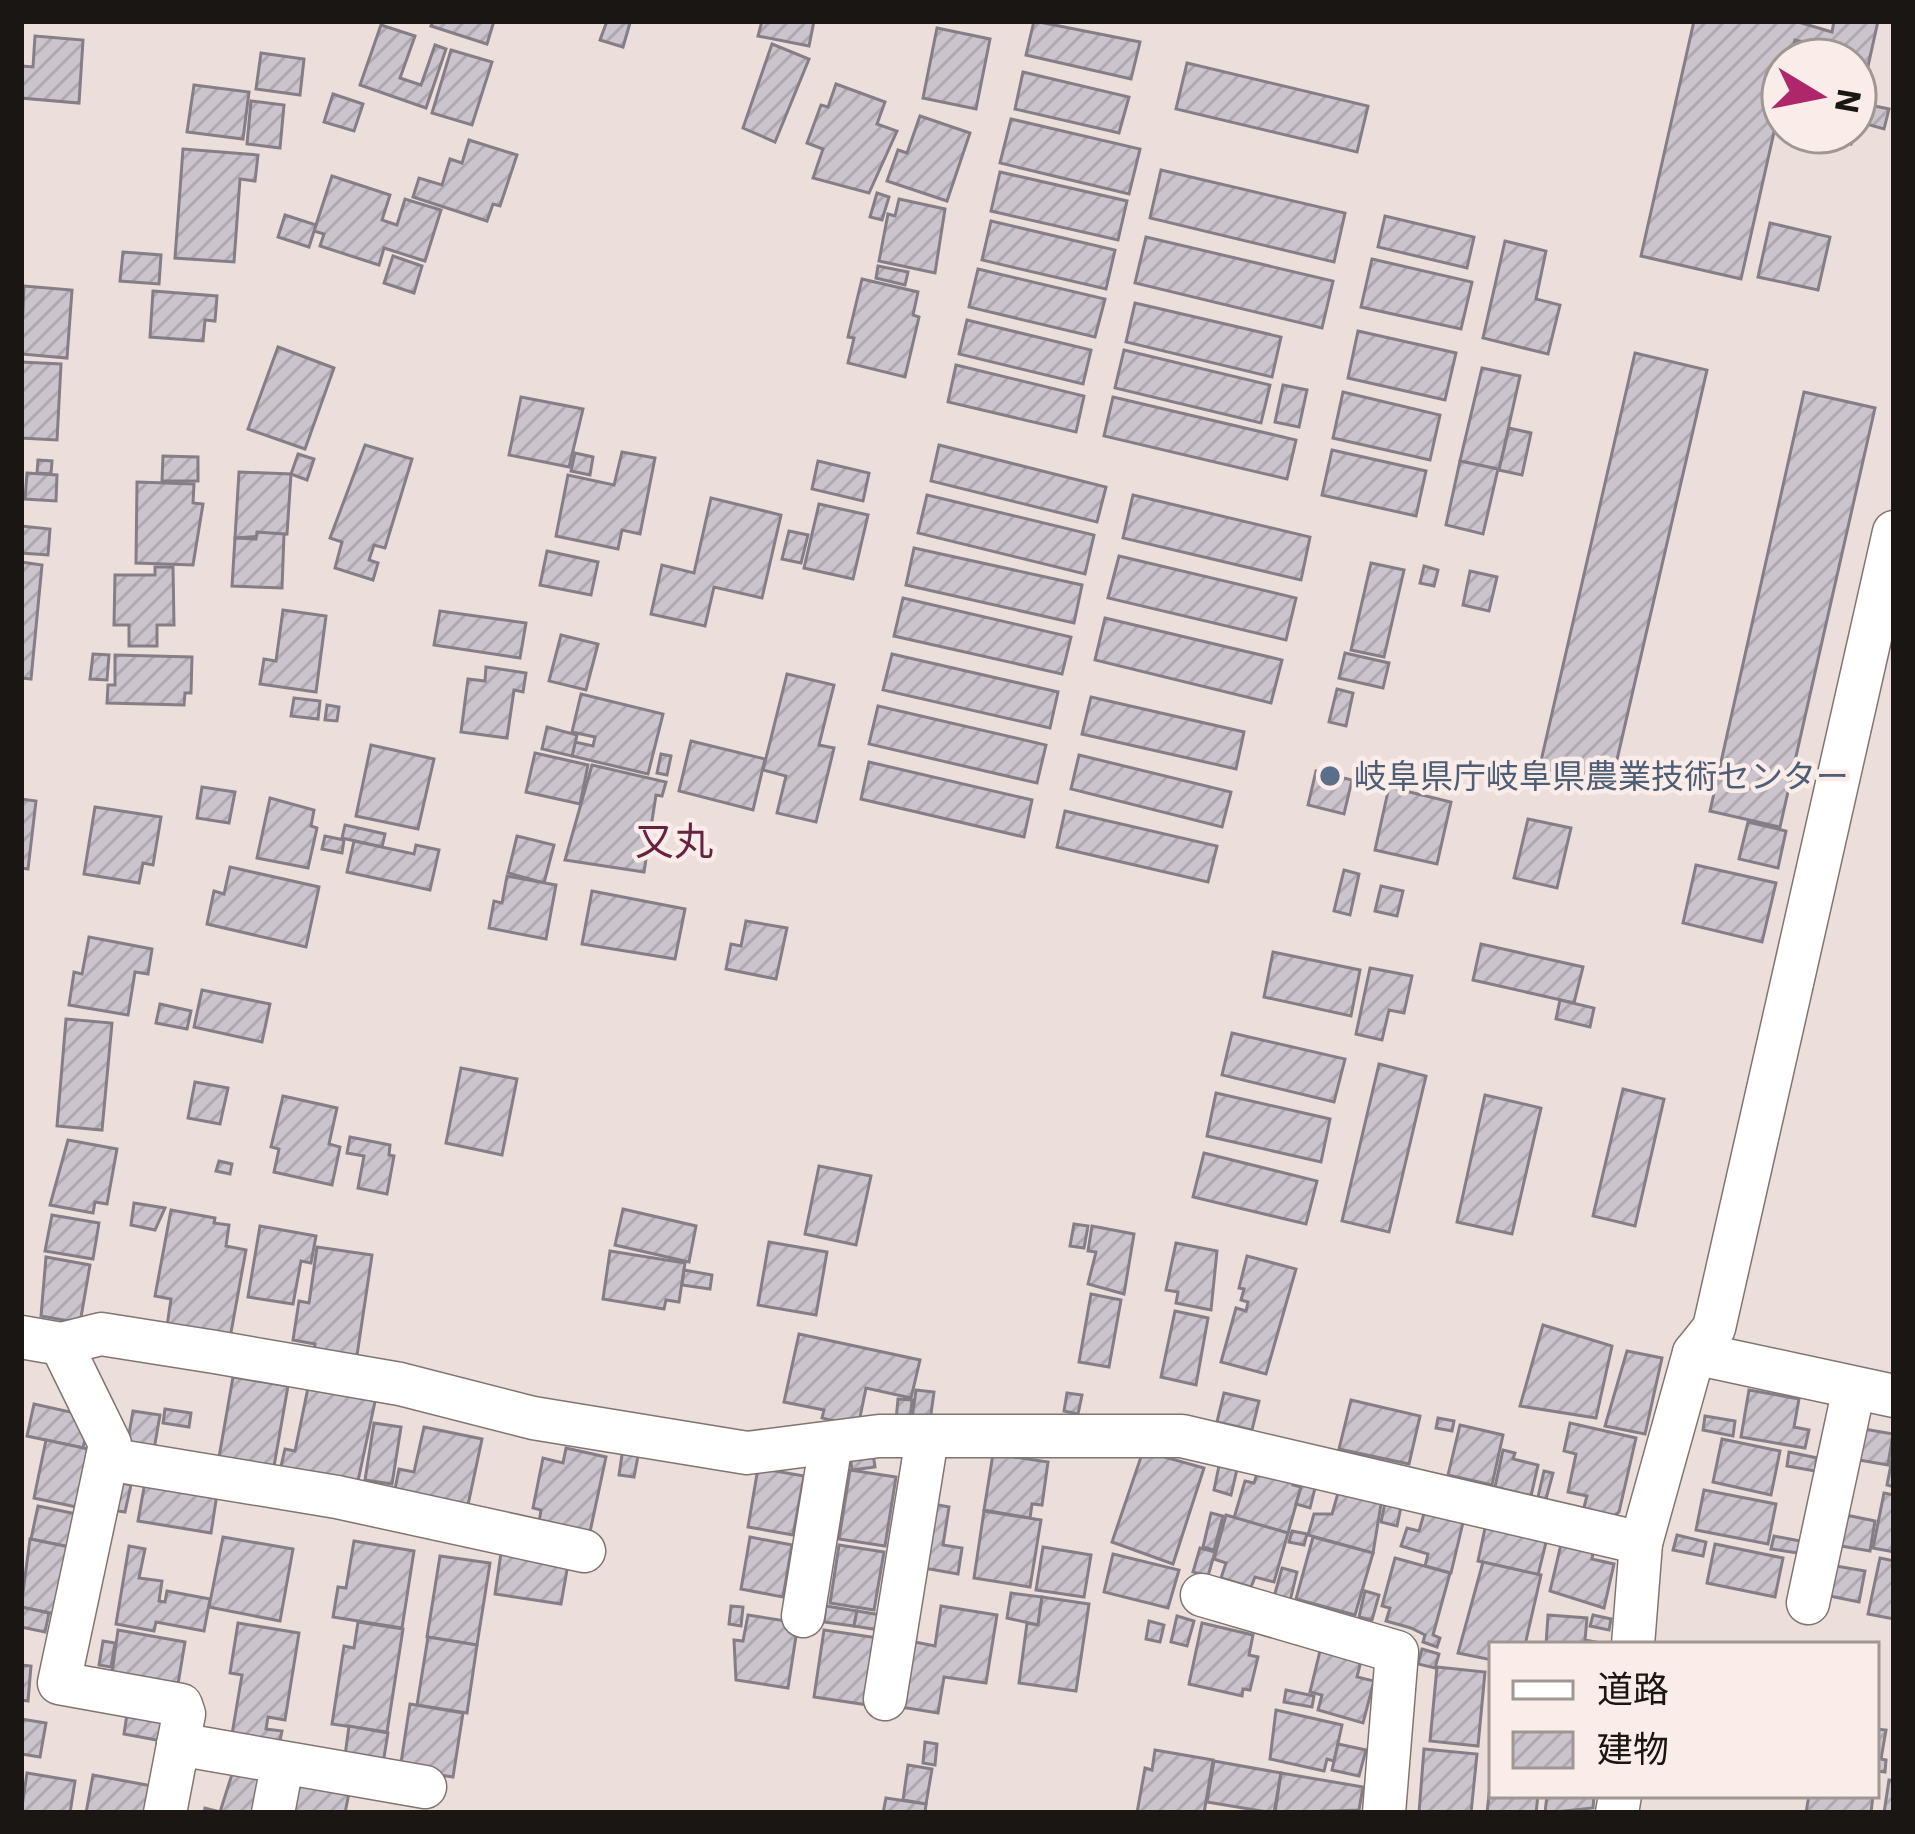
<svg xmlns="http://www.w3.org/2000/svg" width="1915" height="1834" viewBox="0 0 1915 1834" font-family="'IBM Plex Sans','Noto Sans JP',sans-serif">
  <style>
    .building { fill: url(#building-hatch); stroke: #857e87; stroke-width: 3 }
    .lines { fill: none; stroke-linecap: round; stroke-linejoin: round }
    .minor-casing { stroke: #807571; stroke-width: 45 }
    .minor { stroke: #fff; stroke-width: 42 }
    .service-dot { fill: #5c6f8a; stroke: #faece8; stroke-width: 4.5 }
    .labels { text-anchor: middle; stroke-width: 9; stroke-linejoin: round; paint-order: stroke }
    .service-label { font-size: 33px; fill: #4e5e75; stroke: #faece8; text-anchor: start }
    .quarter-label { font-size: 39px; fill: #652340; stroke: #faece8 }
  </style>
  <defs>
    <pattern id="building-hatch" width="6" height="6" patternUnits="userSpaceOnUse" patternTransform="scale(3)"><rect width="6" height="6" fill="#cbc4cd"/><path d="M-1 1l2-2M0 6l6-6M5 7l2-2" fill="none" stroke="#aea8af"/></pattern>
  </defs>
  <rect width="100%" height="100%" fill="#ecdfdb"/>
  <g class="building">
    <path d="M433,21H494L487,44L431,26Z"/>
    <path d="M607,21L630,23L623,47L600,40Z"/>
    <path d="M762,21H814L809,46L758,36Z"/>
    <path d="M1034,21L1140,42L1131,79L1026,55Z"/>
    <path d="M1694,21H1795L1832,32L1834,21H1878L1855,125V60H1828L1830,48L1795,40L1790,60H1783V92L1741,279L1641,256Z"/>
    <path d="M381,25L415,36L400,78L421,85L435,45L446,49L426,108L360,85Z"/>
    <path d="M937,28L990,39L976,109L923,98Z"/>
    <path d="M35,36L83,40L79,103L21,98V66L33,67Z"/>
    <path d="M772,44L809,59L775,142L743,128Z"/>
    <path d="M451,50L492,62L472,125L432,113Z"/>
    <path d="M261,53L304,59L300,95L256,89Z"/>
    <path d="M1187,63L1368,106L1357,152L1176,109Z"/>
    <path d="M1023,72L1129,97L1119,133L1015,109Z"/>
    <path d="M836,84L885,102L877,124L897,131L869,193L813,178L823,149L807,143L821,105L828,107Z"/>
    <path d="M194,85L249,92L243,139L187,132Z"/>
    <path d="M333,94L363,104L354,131L324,122Z"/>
    <path d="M251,101L284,105L280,148L247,144Z"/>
    <path d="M1870,105L1889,109L1884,129L1866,124Z"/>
    <path d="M920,116L970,133L947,201L887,181L898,150L907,153Z"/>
    <path d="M1011,119L1140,149L1129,194L1000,163Z"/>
    <path d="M1812,132H1854L1851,144Z"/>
    <path d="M469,140L517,155L500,206L493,204L487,221L413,197L419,178L442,185L450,159L462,163Z"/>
    <path d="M183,149L258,155L255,181L240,179L234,262L175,258Z"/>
    <path d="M1161,170L1345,213L1334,262L1150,218Z"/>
    <path d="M1000,172L1127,201L1118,240L991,211Z"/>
    <path d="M332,176L390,195L382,220L397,225L405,199L441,210L425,261L384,248L379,265L320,246L324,234L314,231Z"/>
    <path d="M877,193L889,197L882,220L870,217Z"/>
    <path d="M899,199L945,209L935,273L879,261L888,214L895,216Z"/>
    <path d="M285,215L316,225L309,247L278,237Z"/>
    <path d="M1385,216L1474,237L1467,268L1378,247Z"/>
    <path d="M991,221L1115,250L1106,289L982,260Z"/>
    <path d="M1770,223L1830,237L1818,290L1758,277Z"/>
    <path d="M1146,237L1333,281L1322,328L1135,283Z"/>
    <path d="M1505,241L1546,251L1536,299L1560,305L1548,354L1483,338Z"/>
    <path d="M123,252L161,255L159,284L120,281Z"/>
    <path d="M393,256L422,266L414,293L384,283Z"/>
    <path d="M1372,259L1472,282L1461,329L1361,307Z"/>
    <path d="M878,266L908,272L905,285L876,278Z"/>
    <path d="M978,269L1105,299L1095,337L969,307Z"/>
    <path d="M862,279L918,292L913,315L919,317L905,377L848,363L854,338L848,337Z"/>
    <path d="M24,286L72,290L67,358L21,354Z"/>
    <path d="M153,291L217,296L215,321L205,320L203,341L150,337Z"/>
    <path d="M1135,303L1281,337L1272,377L1126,342Z"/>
    <path d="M967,320L1091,350L1083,384L959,354Z"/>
    <path d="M1358,331L1456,353L1445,400L1348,378Z"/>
    <path d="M278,347L334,368L305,449L248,429Z"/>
    <path d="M1124,350L1270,385L1261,423L1115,388Z"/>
    <path d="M1635,353L1707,370L1610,790L1538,774Z"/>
    <path d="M21,362L61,364L57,440L21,438Z"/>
    <path d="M956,365L1084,396L1076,432L948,402Z"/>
    <path d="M1482,368L1520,376L1499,470L1460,461Z"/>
    <path d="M1283,385L1307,390L1299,427L1275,422Z"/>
    <path d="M1343,392L1440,415L1430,460L1333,438Z"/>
    <path d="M1804,392L1875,408L1780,827L1710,811Z"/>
    <path d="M521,397L583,409L569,467L509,455Z"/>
    <path d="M1113,397L1296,440L1287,479L1104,436Z"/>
    <path d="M1509,428L1531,433L1522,475L1499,470Z"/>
    <path d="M365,445L412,459L385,548L374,545L369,560L378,563L373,580L335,568L342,542L330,538Z"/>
    <path d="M939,445L1106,487L1097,522L931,481Z"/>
    <path d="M1332,450L1426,471L1416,516L1322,495Z"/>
    <path d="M622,452L655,458L640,534L622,530L618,549L556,536L568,475L614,485Z"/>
    <path d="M575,453L593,457L590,475L571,471Z"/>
    <path d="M298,454L314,459L307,480L291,474Z"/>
    <path d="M163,456L198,457V481H162Z"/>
    <path d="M38,460L52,461L51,474L37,473Z"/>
    <path d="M818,461L869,473L863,501L812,489Z"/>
    <path d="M1460,461L1498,469L1483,534L1446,525Z"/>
    <path d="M239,472L291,474L287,534L235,538Z"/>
    <path d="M27,473L57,475L56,501L25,499Z"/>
    <path d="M137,482L194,484L193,503L203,504L193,565L136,563Z"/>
    <path d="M927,495L1094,535L1085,574L918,533Z"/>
    <path d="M1133,495L1310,537L1301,580L1123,538Z"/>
    <path d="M711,498L781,515L762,598L714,587L705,626L651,614L662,565L694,573Z"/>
    <path d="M819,504L868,515L853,579L804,568Z"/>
    <path d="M21,526L50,529L48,555L21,553Z"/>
    <path d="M789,531L808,535L801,563L782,559Z"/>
    <path d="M257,532L284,534L282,588L232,586L235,538L256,539Z"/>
    <path d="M914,548L1082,585L1074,623L906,585Z"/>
    <path d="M547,551L598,562L591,595L540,585Z"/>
    <path d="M1119,556L1296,598L1286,640L1108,598Z"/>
    <path d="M21,562L42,565L31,679L21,678Z"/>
    <path d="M1371,563L1404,570L1384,657L1351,650Z"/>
    <path d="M1424,566L1438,570L1434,586L1420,583Z"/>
    <path d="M155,567H173L174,625H157V646H129V625H114L115,575H155Z"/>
    <path d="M1470,571L1497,577L1489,611L1463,605Z"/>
    <path d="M903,598L1071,637L1062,674L894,636Z"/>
    <path d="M283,610L326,616L316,692L260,684L264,659L276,661Z"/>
    <path d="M440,611L526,623L520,658L434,645Z"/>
    <path d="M1105,618L1282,660L1271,703L1095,660Z"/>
    <path d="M561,635L598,644L586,690L549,681Z"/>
    <path d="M1345,653L1389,663L1383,688L1339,678Z"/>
    <path d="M93,654L109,655L107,680L90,679Z"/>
    <path d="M892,654L1058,692L1050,728L883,690Z"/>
    <path d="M115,655L192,657L191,693H185L184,705L107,703L108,685H115Z"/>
    <path d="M486,667L526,673L523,692L514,690L507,738L461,732L468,679L485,681Z"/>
    <path d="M787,674L834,685L819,745L834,748L816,822L777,813L786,776L763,770Z"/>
    <path d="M1337,689L1353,693L1346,726L1329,722Z"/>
    <path d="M581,694L663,714L648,774L572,756L575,742L593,746L595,737L572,732Z"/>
    <path d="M1091,697L1244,732L1236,769L1082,734Z"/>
    <path d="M294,698L320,701L318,719L291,716Z"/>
    <path d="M327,705L339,707L337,721L325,720Z"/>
    <path d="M878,706L1046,745L1037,783L869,744Z"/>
    <path d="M547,727L577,735L572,756L542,749Z"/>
    <path d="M691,741L765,759L753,810L679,791Z"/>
    <path d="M371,745L434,759L418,829L356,816Z"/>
    <path d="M535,753L588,765L580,804L526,792Z"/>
    <path d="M661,754L671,756L667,775L657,773Z"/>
    <path d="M1079,755L1231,792L1222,827L1071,789Z"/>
    <path d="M869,762L1032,800L1024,837L861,799Z"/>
    <path d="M592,765L666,782L662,796L656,795L644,872L565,860Z"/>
    <path d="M1316,771L1352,780L1344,814L1308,805Z"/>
    <path d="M202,787L235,792L229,823L197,818Z"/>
    <path d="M1389,787L1451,802L1437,864L1375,850Z"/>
    <path d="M270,798L314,810L311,826L317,828L308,868L257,858Z"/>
    <path d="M21,799L36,801L28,869L21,868Z"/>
    <path d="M95,807L161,817L153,865L143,863L139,883L84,874Z"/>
    <path d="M1065,811L1217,846L1208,882L1057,847Z"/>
    <path d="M1528,819L1571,828L1557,888L1514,878Z"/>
    <path d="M1748,822L1786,831L1778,868L1739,859Z"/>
    <path d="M345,825L385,834L382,847L342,838Z"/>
    <path d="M325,836L344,840L342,853L322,849Z"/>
    <path d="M517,836L554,845L544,883L508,873Z"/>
    <path d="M354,841L414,854L416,845L439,850L430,890L347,872Z"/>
    <path d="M1696,865L1776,883L1762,942L1683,923Z"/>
    <path d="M230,867L319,887L306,947L207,924L214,891L224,894Z"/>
    <path d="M1344,870L1359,874L1350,915L1334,911Z"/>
    <path d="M507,876L556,885L546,939L489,928L494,901L502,903Z"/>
    <path d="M1381,886L1403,891L1397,916L1375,911Z"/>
    <path d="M592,891L685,909L675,959L582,944Z"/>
    <path d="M746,921L787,928L776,979L726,969L731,944L741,946Z"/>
    <path d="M89,937L152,949L148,974L135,972L128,1015L69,1005L74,972L82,974Z"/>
    <path d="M1481,944L1583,967L1574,1003L1473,980Z"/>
    <path d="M1273,952L1360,970L1351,1016L1264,997Z"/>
    <path d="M1370,968L1412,976L1404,1013L1389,1010L1382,1040L1356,1034Z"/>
    <path d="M202,990L270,1004L262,1042L194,1027Z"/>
    <path d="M1560,1000L1594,1008L1590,1027L1556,1019Z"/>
    <path d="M160,1004L191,1011L187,1029L156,1023Z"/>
    <path d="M66,1019L112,1023L102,1130L57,1126Z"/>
    <path d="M1232,1033L1345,1059L1334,1102L1222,1075Z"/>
    <path d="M1379,1064L1426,1076L1389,1232L1342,1221Z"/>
    <path d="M461,1068L517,1079L502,1155L446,1143Z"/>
    <path d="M195,1082L228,1088L220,1124L188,1118Z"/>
    <path d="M1623,1089L1664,1099L1635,1226L1593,1216Z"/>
    <path d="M1216,1093L1330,1119L1321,1162L1207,1136Z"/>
    <path d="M1485,1095L1541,1108L1512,1234L1457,1222Z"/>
    <path d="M283,1096L337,1108L329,1144L340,1147L332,1185L274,1172L279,1149L271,1147Z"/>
    <path d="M350,1137L390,1145L389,1155L394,1156L387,1194L358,1188L364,1156L347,1153Z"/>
    <path d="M68,1140L117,1149L107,1204L95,1202L93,1213L50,1205Z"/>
    <path d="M1204,1153L1317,1181L1306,1224L1193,1197Z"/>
    <path d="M219,1161L232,1164L230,1174L216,1171Z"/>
    <path d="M819,1166L871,1176L856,1245L805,1234Z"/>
    <path d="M134,1203L165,1208L155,1230L131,1225Z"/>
    <path d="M623,1209L696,1226L689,1262L615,1245Z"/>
    <path d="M171,1210L215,1218L214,1223L229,1225L226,1246L246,1250L230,1338L167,1326L171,1299L155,1296Z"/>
    <path d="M52,1215L99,1223L93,1259L45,1251Z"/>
    <path d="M1074,1224L1088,1226L1084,1248L1070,1246Z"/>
    <path d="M260,1226L316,1236L311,1263L301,1261L293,1304L248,1297Z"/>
    <path d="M1092,1226L1134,1234L1124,1294L1088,1284L1096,1252L1088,1251Z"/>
    <path d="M769,1242L827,1252L816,1315L758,1305Z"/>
    <path d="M1176,1243L1217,1251L1211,1310L1176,1303L1178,1292L1166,1290Z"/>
    <path d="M317,1247L372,1255L356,1362L313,1355L315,1344L293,1340L299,1301L309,1303Z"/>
    <path d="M610,1251L685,1263L679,1302L666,1300L664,1309L603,1299Z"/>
    <path d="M1247,1256L1296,1269L1266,1374L1221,1362L1236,1308L1246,1311L1248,1302L1241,1300L1244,1289L1239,1288Z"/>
    <path d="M46,1257L90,1265L80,1323L41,1316Z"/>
    <path d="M684,1270L712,1275L710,1289L682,1285Z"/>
    <path d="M1091,1294L1121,1300L1109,1367L1079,1362Z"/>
    <path d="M1175,1311L1208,1318L1196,1385L1161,1377Z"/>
    <path d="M1543,1325L1612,1346L1596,1418L1520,1406Z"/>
    <path d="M799,1334L920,1360L911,1398L866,1388L858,1427L822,1418L824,1410L784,1402Z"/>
    <path d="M1627,1351L1662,1358L1645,1434L1605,1426Z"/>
    <path d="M233,1377L288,1386L273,1472L218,1463Z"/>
    <path d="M309,1383L376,1397L355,1495L278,1479L285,1449L295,1451Z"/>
    <path d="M916,1390L934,1392L930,1421L912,1419Z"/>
    <path d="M1749,1390L1799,1399L1794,1427L1809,1430L1805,1448L1741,1437Z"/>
    <path d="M1067,1393L1082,1395L1078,1414L1064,1411Z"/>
    <path d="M1224,1393L1259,1401L1252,1430L1217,1422Z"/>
    <path d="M898,1399L912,1400L910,1421L896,1420Z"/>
    <path d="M1351,1400L1420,1416L1409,1464L1339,1449Z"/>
    <path d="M34,1404L75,1413L88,1426L83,1448L27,1436Z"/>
    <path d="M165,1409L191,1413L189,1427L163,1423Z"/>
    <path d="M133,1411L160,1415L152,1461L125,1457Z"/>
    <path d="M1705,1416L1735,1421L1733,1436L1703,1430Z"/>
    <path d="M1438,1418L1454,1421L1452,1431L1436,1428Z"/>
    <path d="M374,1423L401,1427L392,1484L365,1480Z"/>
    <path d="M1570,1423L1636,1438L1619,1512L1611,1518L1583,1511L1587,1496L1568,1492L1576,1454L1564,1451Z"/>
    <path d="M1460,1425L1503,1435L1492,1485L1448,1475Z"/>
    <path d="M424,1427L482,1439L465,1519L392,1504L399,1469L414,1472Z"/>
    <path d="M1864,1429L1893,1434L1888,1465L1859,1460Z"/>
    <path d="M1722,1439L1780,1451L1771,1495L1713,1482Z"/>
    <path d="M46,1440L93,1450L81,1508L34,1498Z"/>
    <path d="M566,1448L606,1457L590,1532L539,1522L541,1510L533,1508L543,1458L563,1463Z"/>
    <path d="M623,1448L639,1451L634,1477L619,1475Z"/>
    <path d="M1894,1449V1487L1887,1485Z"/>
    <path d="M1503,1450L1515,1453L1513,1459L1538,1465L1531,1496L1495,1487Z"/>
    <path d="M1143,1451L1204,1468L1173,1564L1112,1542Z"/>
    <path d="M1789,1452L1817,1458L1815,1471L1787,1466Z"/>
    <path d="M873,1453L875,1467L852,1470L850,1455Z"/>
    <path d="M993,1454L1048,1462L1042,1505L1032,1504L1030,1518L984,1510Z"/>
    <path d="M1220,1461L1238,1465L1231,1495L1214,1490Z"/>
    <path d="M1260,1465L1296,1475L1293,1485L1301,1487L1288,1533L1234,1518L1245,1481L1254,1483Z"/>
    <path d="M758,1468L804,1476L793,1535L748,1527Z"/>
    <path d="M850,1470L896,1477L885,1546L839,1539Z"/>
    <path d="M1544,1471L1553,1473L1546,1499L1538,1497Z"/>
    <path d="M1304,1477L1317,1480L1310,1508L1296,1504Z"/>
    <path d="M118,1482L131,1485L125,1512L112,1510Z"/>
    <path d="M145,1482L217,1494L211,1533L138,1521Z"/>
    <path d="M1340,1486L1382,1498L1373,1553L1308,1535L1314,1514H1332Z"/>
    <path d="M1704,1490L1776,1504L1768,1544L1696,1530Z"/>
    <path d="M1884,1493L1894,1495V1552L1873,1548Z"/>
    <path d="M1386,1498L1402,1502L1397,1526L1381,1522Z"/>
    <path d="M1427,1503L1465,1514L1451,1573L1425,1566L1428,1554L1401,1546L1407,1528L1419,1531Z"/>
    <path d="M933,1504L949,1507L943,1545L962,1548L958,1574L924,1568Z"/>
    <path d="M38,1506L86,1516L79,1549L31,1539Z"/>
    <path d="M984,1511L1041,1520L1030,1587L974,1578Z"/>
    <path d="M1211,1513L1223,1516L1214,1550L1203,1547Z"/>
    <path d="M1226,1515L1288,1533L1274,1582L1255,1577L1251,1587L1221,1578L1226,1563L1214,1559Z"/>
    <path d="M1846,1515L1875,1521L1870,1551L1841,1546Z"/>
    <path d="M1487,1519L1548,1534L1538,1575L1478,1561Z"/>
    <path d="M1292,1531L1307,1534L1304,1545L1289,1542Z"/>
    <path d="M1677,1535L1706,1542L1703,1556L1673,1550Z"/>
    <path d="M1774,1536L1800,1541L1798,1553L1771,1549Z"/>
    <path d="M223,1537L293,1549L280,1621L209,1607Z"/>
    <path d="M750,1537L792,1545L783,1597L741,1589Z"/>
    <path d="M1313,1537L1373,1553L1355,1615L1296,1599Z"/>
    <path d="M30,1539L79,1549L65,1616L21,1607Z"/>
    <path d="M1562,1540L1594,1547L1592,1559L1614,1564L1604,1608L1550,1591Z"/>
    <path d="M354,1541L414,1551L402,1628L333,1617L338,1587L346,1588Z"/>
    <path d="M1715,1544L1783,1558L1775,1597L1707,1583Z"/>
    <path d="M839,1545L884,1552L874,1610L830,1603Z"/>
    <path d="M129,1546L145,1549L139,1578L162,1581L159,1601L165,1602L167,1591L210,1599L204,1631L156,1622L154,1631L116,1624Z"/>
    <path d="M1043,1547L1091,1555L1084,1597L1036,1590Z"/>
    <path d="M1200,1548L1215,1552L1208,1576L1193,1572Z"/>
    <path d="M501,1553L568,1564L561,1604L495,1594Z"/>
    <path d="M1113,1554L1179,1570L1168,1608L1104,1592Z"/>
    <path d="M440,1556L490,1563L477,1645L427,1637Z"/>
    <path d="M1395,1558L1450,1573L1433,1635L1440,1638L1437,1647L1423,1642L1425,1635L1411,1628L1386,1621L1390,1608L1382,1606Z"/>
    <path d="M1880,1558L1894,1561V1619L1868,1614Z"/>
    <path d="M1483,1562L1541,1575L1525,1645H1492V1660L1458,1653Z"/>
    <path d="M1836,1566L1865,1571L1859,1602L1830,1596Z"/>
    <path d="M1282,1568L1297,1572L1290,1601L1274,1597Z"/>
    <path d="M1365,1591L1379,1595L1372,1620L1359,1617Z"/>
    <path d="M1011,1593L1042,1597L1038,1625L1007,1618Z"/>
    <path d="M1042,1597L1089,1604L1076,1691L1019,1683L1027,1623L1038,1625Z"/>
    <path d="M731,1606L743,1607L741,1626L729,1624Z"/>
    <path d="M826,1606L857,1611L854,1626L824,1622Z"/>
    <path d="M941,1606L997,1615L986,1683L944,1677L938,1713L895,1706L915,1642L935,1646Z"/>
    <path d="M21,1607L49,1613L45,1632L21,1627Z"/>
    <path d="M857,1611L881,1615L879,1630L854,1626Z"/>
    <path d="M748,1615L798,1623L788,1688L736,1680L734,1640L743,1641Z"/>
    <path d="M1548,1615L1587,1618L1585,1640L1611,1645H1546Z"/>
    <path d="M1593,1615L1611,1619L1609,1630L1590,1626Z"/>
    <path d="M1177,1616L1194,1621L1187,1646L1171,1642Z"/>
    <path d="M1149,1621L1164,1625L1160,1642L1146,1639Z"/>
    <path d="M358,1622L403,1629L387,1732L332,1724L344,1646L354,1648Z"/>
    <path d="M238,1623L299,1633L285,1720L268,1717L266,1729L282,1731L277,1754L230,1746L242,1675L230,1673Z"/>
    <path d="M1202,1623L1253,1635L1249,1655L1258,1657L1250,1690L1243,1689L1242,1696L1189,1684Z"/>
    <path d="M118,1630L185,1642L178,1684L112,1673Z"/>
    <path d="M824,1630L878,1638L868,1705L814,1697Z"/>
    <path d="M428,1637L477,1645L467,1713L417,1705Z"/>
    <path d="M103,1641L115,1643L111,1667L99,1665Z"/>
    <path d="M1422,1649L1439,1654L1435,1668L1418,1664Z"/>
    <path d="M1320,1651L1361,1661L1357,1677L1374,1681L1363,1723L1318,1710L1322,1695L1310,1692Z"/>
    <path d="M21,1665L31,1666L28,1701L21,1700Z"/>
    <path d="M1437,1667L1485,1672L1478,1746L1430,1741Z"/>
    <path d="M1286,1690L1314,1696L1312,1707L1284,1702Z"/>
    <path d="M410,1704L463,1713L453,1777L400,1769Z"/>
    <path d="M1276,1710L1342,1725L1334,1761L1327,1759L1324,1771L1270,1759Z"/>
    <path d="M127,1714L168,1715L162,1741L124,1734Z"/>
    <path d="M21,1719L46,1723L40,1757L21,1754Z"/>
    <path d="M349,1726L388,1733L382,1769L344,1763Z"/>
    <path d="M1876,1729L1886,1730L1881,1759L1886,1760L1885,1772L1877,1771L1876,1778Z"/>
    <path d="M925,1742L937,1744L935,1765L923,1763Z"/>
    <path d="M1338,1744L1366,1750L1359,1776L1332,1770Z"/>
    <path d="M1424,1749L1477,1754L1471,1813H1419Z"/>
    <path d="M1155,1750L1213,1760L1204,1813H1137L1145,1768L1152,1770Z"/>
    <path d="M1214,1761L1281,1773L1274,1813L1207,1802Z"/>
    <path d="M908,1765L932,1769L926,1804L903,1800Z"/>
    <path d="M1492,1767V1795H1538L1536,1813H1487Z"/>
    <path d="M233,1771L260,1776L254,1813H204L205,1808L220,1812Z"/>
    <path d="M27,1773L75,1781L70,1813H21Z"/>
    <path d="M1281,1773L1363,1787L1359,1810L1275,1813Z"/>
    <path d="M93,1775L152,1786L146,1813H86Z"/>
    <path d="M1889,1780L1894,1781V1813H1884Z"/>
    <path d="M296,1783L349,1793L345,1813H290Z"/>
    <path d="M1547,1795H1594L1593,1808L1545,1813Z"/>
    <path d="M1809,1795H1873L1871,1813H1806Z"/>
    <path d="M886,1798L926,1804L925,1813H883Z"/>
  </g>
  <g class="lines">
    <g class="minor-casing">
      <g id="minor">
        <path d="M21,1337L61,1344L101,1334L215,1352L400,1384L533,1418L747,1453L879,1436H1182L1641,1543"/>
        <path d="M61,1344L110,1444L59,1683L181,1705L184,1714L165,1813"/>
        <path d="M1694,1353L1894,1396"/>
        <path d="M107,1459L337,1497L584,1551"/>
        <path d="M1202,1595L1397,1652L1384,1813"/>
        <path d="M1808,1603L1854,1388"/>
        <path d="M803,1616L831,1443"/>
        <path d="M1633,1645L1641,1543L1694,1353L1714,1328L1894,532"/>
        <path d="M885,1699L927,1438"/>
        <path d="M178,1744L425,1787"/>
        <path d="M273,1813L282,1766"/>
        <path d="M1617,1813L1620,1795"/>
      </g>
    </g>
    <use href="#minor" class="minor"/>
  </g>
  <circle class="service-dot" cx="1330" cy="776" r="12"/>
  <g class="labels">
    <g class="service-label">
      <text x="1354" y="788">岐阜県庁岐阜県農業技術センター</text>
    </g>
    <g class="quarter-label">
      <text x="674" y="855">又丸</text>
    </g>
  </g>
  <rect width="1915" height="1834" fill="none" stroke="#1a1614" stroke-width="48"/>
  <rect x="1489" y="1642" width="390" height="156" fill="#faece8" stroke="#a09693" stroke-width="3"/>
  <rect x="1513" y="1681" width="60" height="18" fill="#ffffff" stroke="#a09693" stroke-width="3"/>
  <text x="1597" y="1702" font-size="36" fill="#1a1614">道路</text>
  <rect x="1513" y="1732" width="60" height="36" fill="url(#building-hatch)" stroke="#a09693" stroke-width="3"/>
  <text x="1597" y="1762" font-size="36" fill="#1a1614">建物</text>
  <g transform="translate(1819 96) rotate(100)"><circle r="57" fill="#faece8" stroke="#a09693" stroke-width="3"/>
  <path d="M0-9L21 45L0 30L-21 45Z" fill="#af276b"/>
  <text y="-18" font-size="33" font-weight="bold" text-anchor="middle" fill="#1a1614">N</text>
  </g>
</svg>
